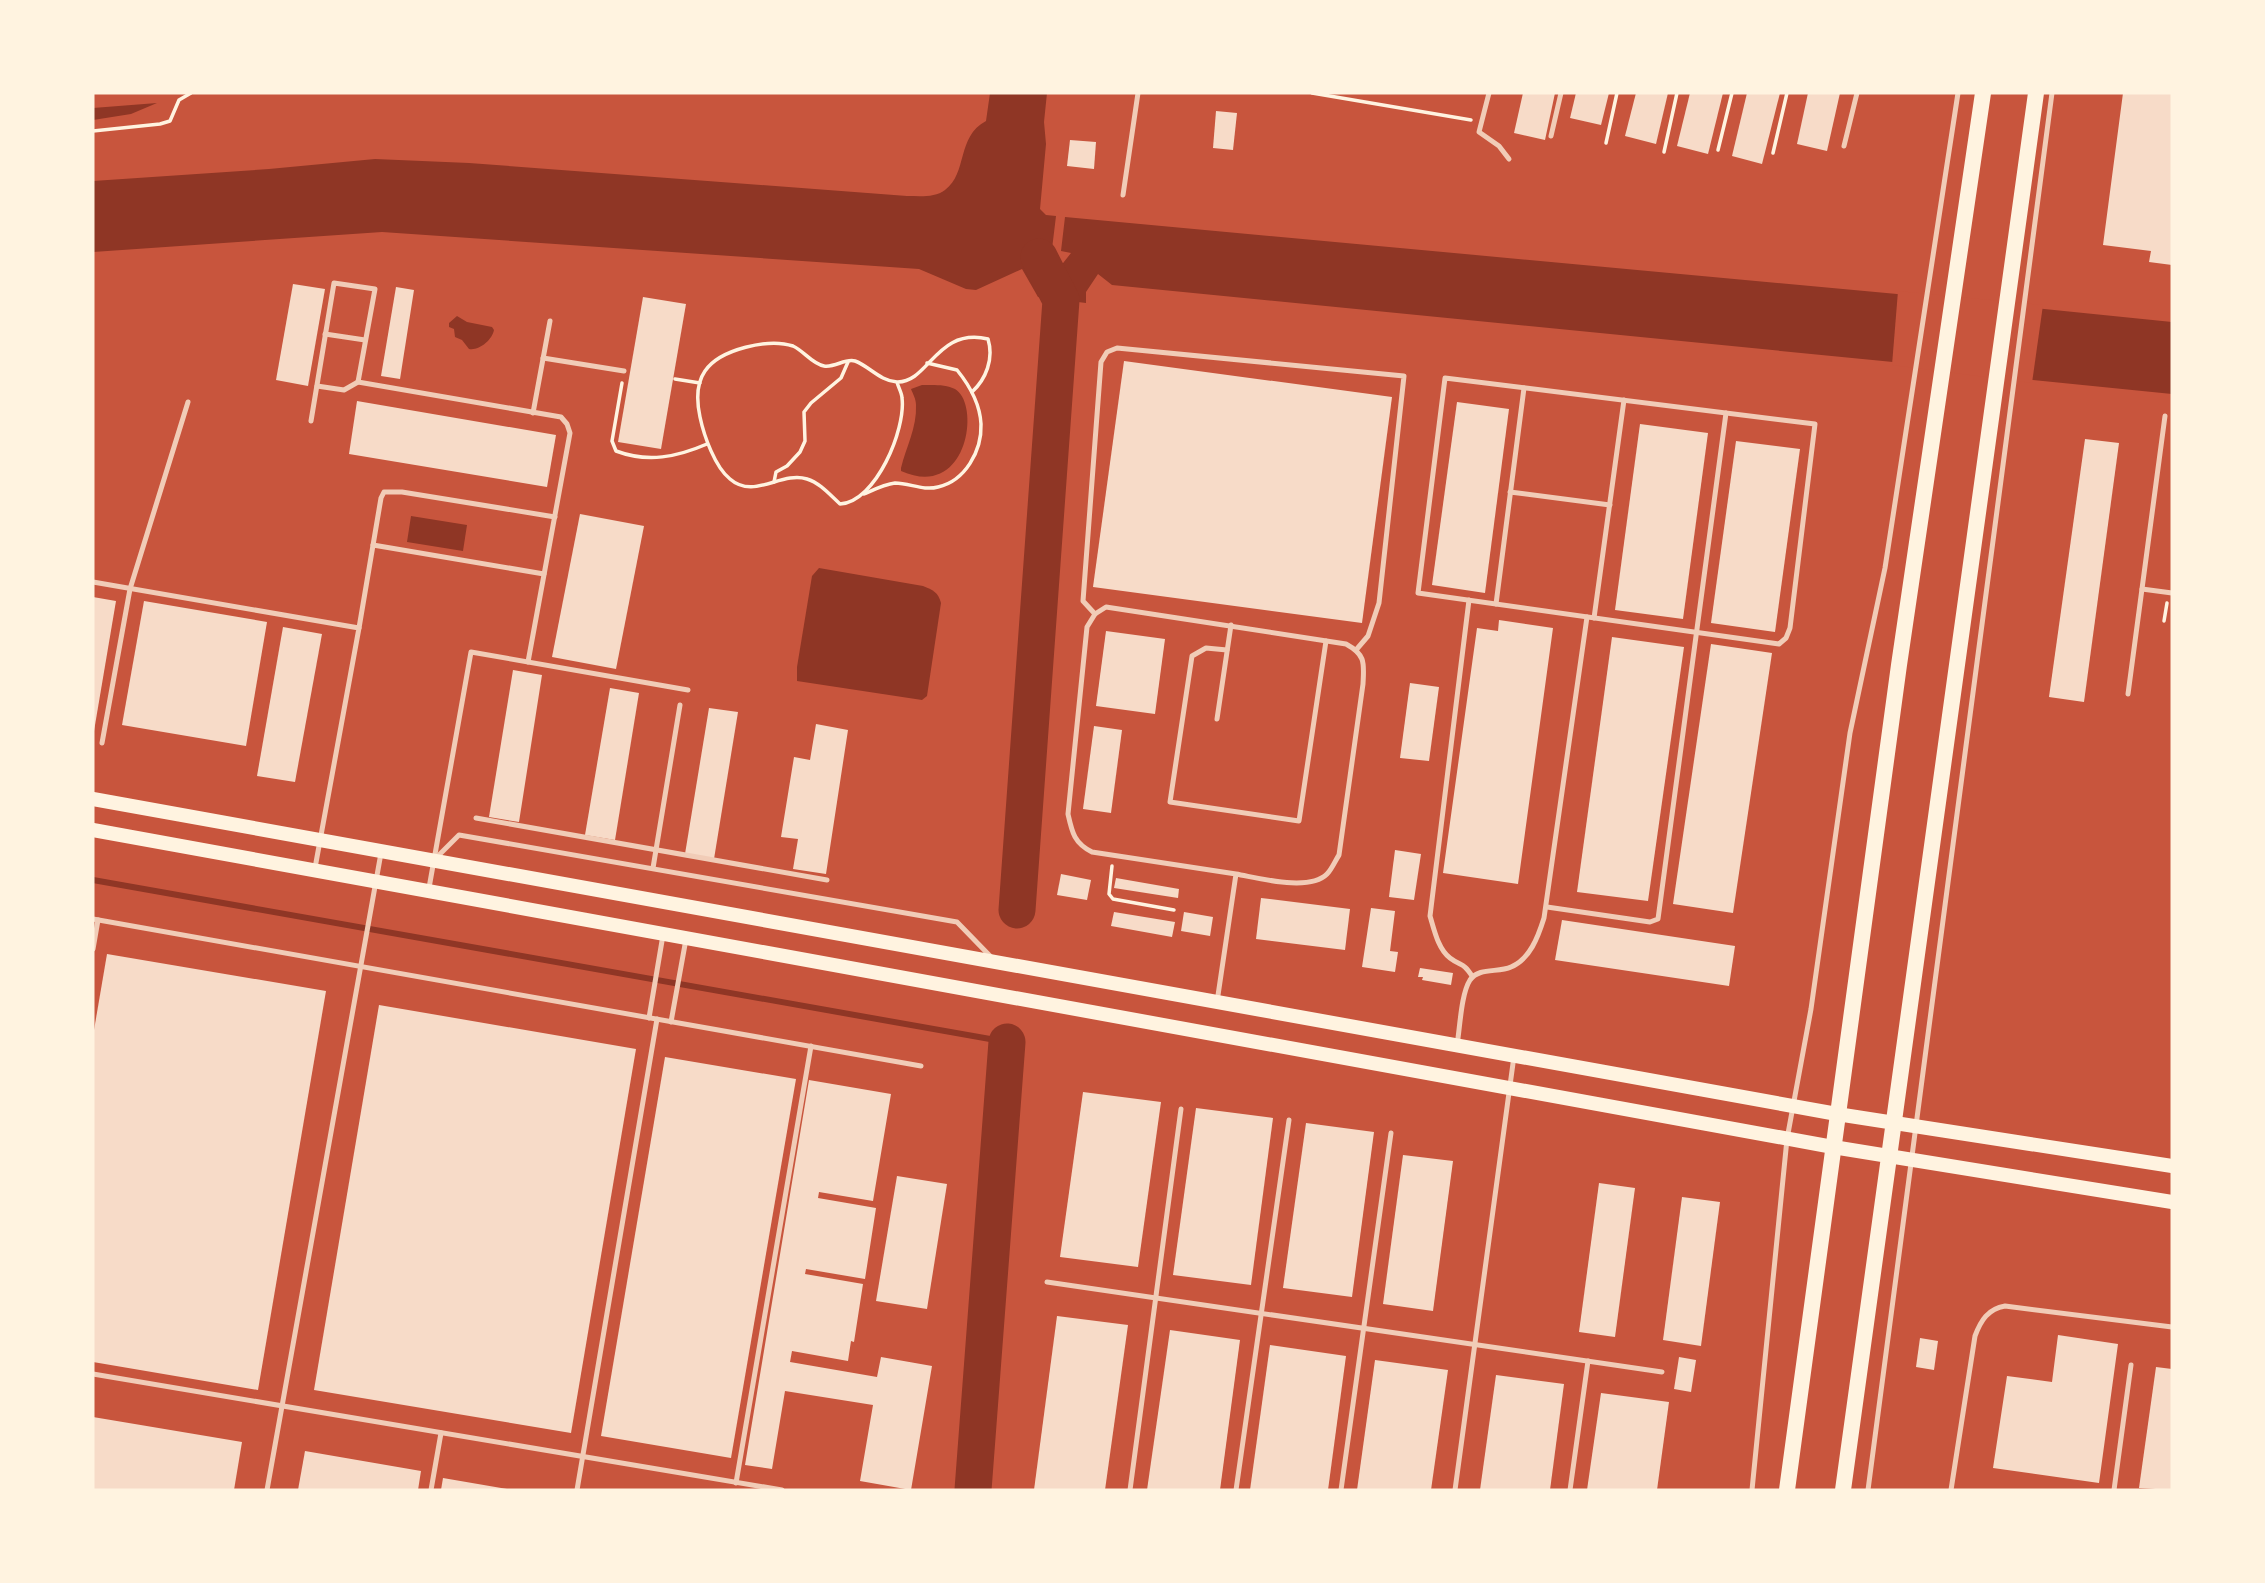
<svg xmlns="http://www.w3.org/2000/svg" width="2265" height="1583" viewBox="0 0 2265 1583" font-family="'Zilla Slab',serif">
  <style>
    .water { fill: #8f3625 }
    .pier { fill: #c8553d }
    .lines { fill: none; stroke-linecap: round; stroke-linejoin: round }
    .stream { stroke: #8f3625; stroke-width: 6 }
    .river { stroke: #8f3625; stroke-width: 37 }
    .building { fill: #f7dbc8 }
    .path { stroke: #fff3e0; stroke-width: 3.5 }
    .service { stroke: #f1ccb7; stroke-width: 5 }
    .secondary { stroke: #fff3e0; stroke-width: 14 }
    .primary { stroke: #fff3e0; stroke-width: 16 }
  </style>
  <rect width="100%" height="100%" fill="#c8553d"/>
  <g class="water">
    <path d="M990,93H1047L1044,122L1046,144L1040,209L1046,215L1056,216L1052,249H1044L1056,272L1071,253L1061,251L1065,217L1897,294L2172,322V394L2033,380L1893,362L1112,285L1098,274L1086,292V303L1038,297L1022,269L976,290L966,289L919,269L382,232L93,252V181L269,169L375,159L469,163L907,196C919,196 935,198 945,190C968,173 956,137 986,121Z"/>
    <path d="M157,103L131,114L93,120V108Z"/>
    <path d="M457,316L467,322L492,327L494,330C492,340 479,351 469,349L462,340L455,337L454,329L449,327V323Z"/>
    <path d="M922,385C932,385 946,384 955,389C981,404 968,501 901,471V468C906,447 917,428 916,405C916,399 913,394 911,389Z"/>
    <path d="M411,516L467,525L463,551L407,542Z"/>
    <path d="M819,568L923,586C933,590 938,592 941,603L927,696L922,700L797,681V667L812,576Z"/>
  </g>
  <path class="pier" d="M1898,291L2043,305L2032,383L1892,365Z"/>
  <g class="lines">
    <path class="stream" d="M93,880L1007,1042"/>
    <g class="river">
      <path d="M1017,910L1061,300L1039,257"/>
      <path d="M973,1490L1007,1042"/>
    </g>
  </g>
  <g class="building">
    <path d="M1523,93H1555L1545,140L1514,133Z"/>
    <path d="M1576,93H1609L1601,125L1570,118Z"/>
    <path d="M1636,93H1668L1656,144L1625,136Z"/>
    <path d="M1690,93H1723L1708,154L1677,146Z"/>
    <path d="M1747,93H1780L1762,164L1732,156Z"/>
    <path d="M1808,93H1840L1827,151L1797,144Z"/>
    <path d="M2123,93H2172V265L2149,262L2151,251L2103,245Z"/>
    <path d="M1216,111L1237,113L1233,150L1213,148Z"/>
    <path d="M1070,140L1096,142L1094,169L1067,166Z"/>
    <path d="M293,284L325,289L308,386L276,380Z"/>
    <path d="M396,287L414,290L400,379L381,376Z"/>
    <path d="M643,297L686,304L661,449L618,442Z"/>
    <path d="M1124,361L1392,397L1362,623L1093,587Z"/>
    <path d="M357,401L556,435L547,487L349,454Z"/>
    <path d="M1457,402L1509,409L1485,593L1432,585Z"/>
    <path d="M1640,424L1708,433L1683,619L1615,610Z"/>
    <path d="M2085,439L2119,443L2084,702L2049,697Z"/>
    <path d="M1736,441L1800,449L1775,632L1711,623Z"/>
    <path d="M580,514L644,526L616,669L552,657Z"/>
    <path d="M93,597L116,601L94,731H93Z"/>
    <path d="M144,601L267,622L246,746L122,725Z"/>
    <path d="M1499,620L1553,628L1518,884L1443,873L1477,628L1498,631Z"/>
    <path d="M283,627L322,634L295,782L257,776Z"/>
    <path d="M1106,631L1165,639L1155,714L1096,706Z"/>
    <path d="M1612,637L1684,647L1648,901L1577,892Z"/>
    <path d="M1711,644L1772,653L1733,913L1673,904Z"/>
    <path d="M513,670L542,675L519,822L489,817Z"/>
    <path d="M1410,683L1439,687L1429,761L1400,758Z"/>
    <path d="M610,688L639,693L615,840L585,835Z"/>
    <path d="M709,708L738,712L714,859L685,854Z"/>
    <path d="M816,724L848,730L826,874L793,869L798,839L781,837L794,757L810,760Z"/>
    <path d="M1094,726L1122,730L1111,813L1083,809Z"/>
    <path d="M1395,850L1421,854L1414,900L1389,897Z"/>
    <path d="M1061,874L1091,880L1087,900L1057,895Z"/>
    <path d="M1116,878L1179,889L1178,898L1114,888Z"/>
    <path d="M1261,898L1350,909L1345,950L1256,939Z"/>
    <path d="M1371,908L1395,911L1390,951L1398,952L1395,972L1362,967Z"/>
    <path d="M1114,912L1175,922L1172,937L1111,926Z"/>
    <path d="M1184,912L1213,917L1210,936L1181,931Z"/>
    <path d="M1562,920L1735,946L1729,986L1555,960Z"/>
    <path d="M107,954L326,991L258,1390L93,1362V1036Z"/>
    <path d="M1420,968L1453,973L1451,985L1422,980L1423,977H1418Z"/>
    <path d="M379,1005L636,1049L571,1433L314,1390Z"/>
    <path d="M665,1057L796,1079L731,1458L601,1436Z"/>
    <path d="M809,1080L891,1094L873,1201L819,1192L818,1198L876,1208L865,1279L806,1269L805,1274L863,1284L854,1342L851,1341L848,1361L792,1351L790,1362L877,1377L881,1357L932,1366L911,1490L860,1481L873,1405L785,1391L772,1469L745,1465Z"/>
    <path d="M1083,1092L1161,1102L1138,1267L1060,1257Z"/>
    <path d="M1196,1108L1273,1118L1251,1285L1173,1275Z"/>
    <path d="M1306,1123L1374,1132L1352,1297L1283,1288Z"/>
    <path d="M1403,1155L1453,1161L1433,1311L1383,1304Z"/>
    <path d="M897,1176L947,1184L927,1309L876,1301Z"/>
    <path d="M1599,1183L1635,1188L1615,1337L1579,1332Z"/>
    <path d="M1682,1197L1720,1202L1701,1346L1663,1340Z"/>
    <path d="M1057,1316L1128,1325L1105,1490H1034Z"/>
    <path d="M1170,1330L1240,1340L1220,1490H1147Z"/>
    <path d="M2058,1335L2118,1344L2099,1483L1993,1468L2007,1376L2052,1382Z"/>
    <path d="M1920,1338L1938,1341L1934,1370L1916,1367Z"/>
    <path d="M1270,1345L1346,1356L1328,1490H1250Z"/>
    <path d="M1679,1357L1696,1360L1691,1392L1674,1389Z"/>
    <path d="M1375,1360L1448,1370L1431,1490H1357Z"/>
    <path d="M2156,1367L2172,1369V1490L2139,1488Z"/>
    <path d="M1496,1375L1564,1384L1550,1490H1480Z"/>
    <path d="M1601,1393L1669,1402L1657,1490H1587Z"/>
    <path d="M93,1417L242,1442L234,1490H93Z"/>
    <path d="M305,1451L421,1471L418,1490H298Z"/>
    <path d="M443,1478L507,1489V1490H441Z"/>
  </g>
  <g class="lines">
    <g class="path">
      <path d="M1312,93L1471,120"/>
      <path d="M93,131L160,124L170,121L179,100L191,93"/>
      <path d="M1606,143L1617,93"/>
      <path d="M1718,150L1732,93"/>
      <path d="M1664,152L1677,93"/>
      <path d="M1773,153L1787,93"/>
      <path d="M675,379L700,383"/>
      <path d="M897,382C898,387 902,393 902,398C906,429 876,502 840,504C830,495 820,483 807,479C781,471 754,500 730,479C715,467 704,436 700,417C697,403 696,384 705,371C720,349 769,338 793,346C804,351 812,364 824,366C835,368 845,358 855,361C869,366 880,381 897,382C929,383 936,327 988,339C994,359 986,379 972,392"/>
      <path d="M622,383L612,441L616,451C648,463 677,457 707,444"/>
      <path d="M774,482L776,472L787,466L800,452L805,441L804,412L811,403L841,378L848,362"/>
      <path d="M864,494C873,490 885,484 895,483C910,483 923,491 938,487C965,481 982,451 981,424C980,404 970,386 957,370L927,363"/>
      <path d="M2164,621L2167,603"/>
      <path d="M1112,866L1109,894L1113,899L1174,910"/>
    </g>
    <g class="service">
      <path d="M1489,93L1479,132L1499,146L1509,159"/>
      <path d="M1551,136L1561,93"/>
      <path d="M1844,146L1857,93"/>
      <path d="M1123,195L1138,93"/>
      <path d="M325,334L365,340"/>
      <path d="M543,358L624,371"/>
      <path d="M1445,378L1815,424L1790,628L1786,638L1779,644L1418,593Z"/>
      <path d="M317,386L344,390L358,382"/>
      <path d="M533,413L550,321"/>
      <path d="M311,421L334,283L375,289L358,382L561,417L567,424L570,433L528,662"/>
      <path d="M1510,492L1610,505"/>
      <path d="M373,545L544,574"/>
      <path d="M93,582L359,628L315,868"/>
      <path d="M2142,589L2172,593"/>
      <path d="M1469,600L1430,916C1434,929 1438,949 1450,958C1462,967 1463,962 1472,976"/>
      <path d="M1496,604L1524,388"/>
      <path d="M1095,614L1083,601L1101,362L1107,352L1117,348L1404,376L1379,603L1368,636L1356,650"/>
      <path d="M1594,618L1624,400"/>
      <path d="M359,628L381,498L384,492H402L555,517"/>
      <path d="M1227,650L1206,648L1192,656L1170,802L1299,821L1326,641"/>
      <path d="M2128,694L2165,416"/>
      <path d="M1217,719L1231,625"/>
      <path d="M102,743L130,589L188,402"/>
      <path d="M476,818L827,880"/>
      <path d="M436,858L459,835L957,922L992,958"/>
      <path d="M653,868L680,705"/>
      <path d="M429,888L471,652L688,690"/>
      <path d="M1547,907L1650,922L1658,919L1726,413"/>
      <path d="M93,919L921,1066"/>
      <path d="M93,949L98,920"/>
      <path d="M1217,1002L1236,874L1092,852C1074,843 1072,832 1068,814L1087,627L1095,614L1106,607L1346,644C1366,655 1364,663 1363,684L1339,855C1335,861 1332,869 1327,874C1309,892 1259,878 1236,874"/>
      <path d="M649,1018L663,935"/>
      <path d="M671,1022L686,939"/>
      <path d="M1457,1045C1460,1028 1461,994 1470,980C1479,967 1498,973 1511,967C1530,959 1538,937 1544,918L1587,617"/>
      <path d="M1047,1282L1662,1372"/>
      <path d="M93,1374L782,1490"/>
      <path d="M736,1483L811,1046"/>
      <path d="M267,1490L381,853"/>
      <path d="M431,1490L441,1433"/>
      <path d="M577,1490L657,1019"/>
      <path d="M1130,1490L1181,1109"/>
      <path d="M1236,1490L1289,1120"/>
      <path d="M1341,1490L1391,1133"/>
      <path d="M1455,1490L1514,1056"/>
      <path d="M1570,1490L1588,1361"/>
      <path d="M1752,1490L1787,1139L1811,1009L1850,733L1885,568L1958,93"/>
      <path d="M1868,1490L2052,93"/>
      <path d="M1951,1490L1975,1336C1981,1320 1988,1309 2005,1306L2172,1327"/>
      <path d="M2114,1490L2131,1365"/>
    </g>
    <g class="secondary">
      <path d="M93,799L1837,1114L2172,1166"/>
      <path d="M93,830L1833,1147L2172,1202"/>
    </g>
    <g class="primary">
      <path d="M1787,1490L1899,665L1983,93"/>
      <path d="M1843,1490L2036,93"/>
    </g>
  </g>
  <rect width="2265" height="1583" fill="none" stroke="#fff3e0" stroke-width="189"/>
</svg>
